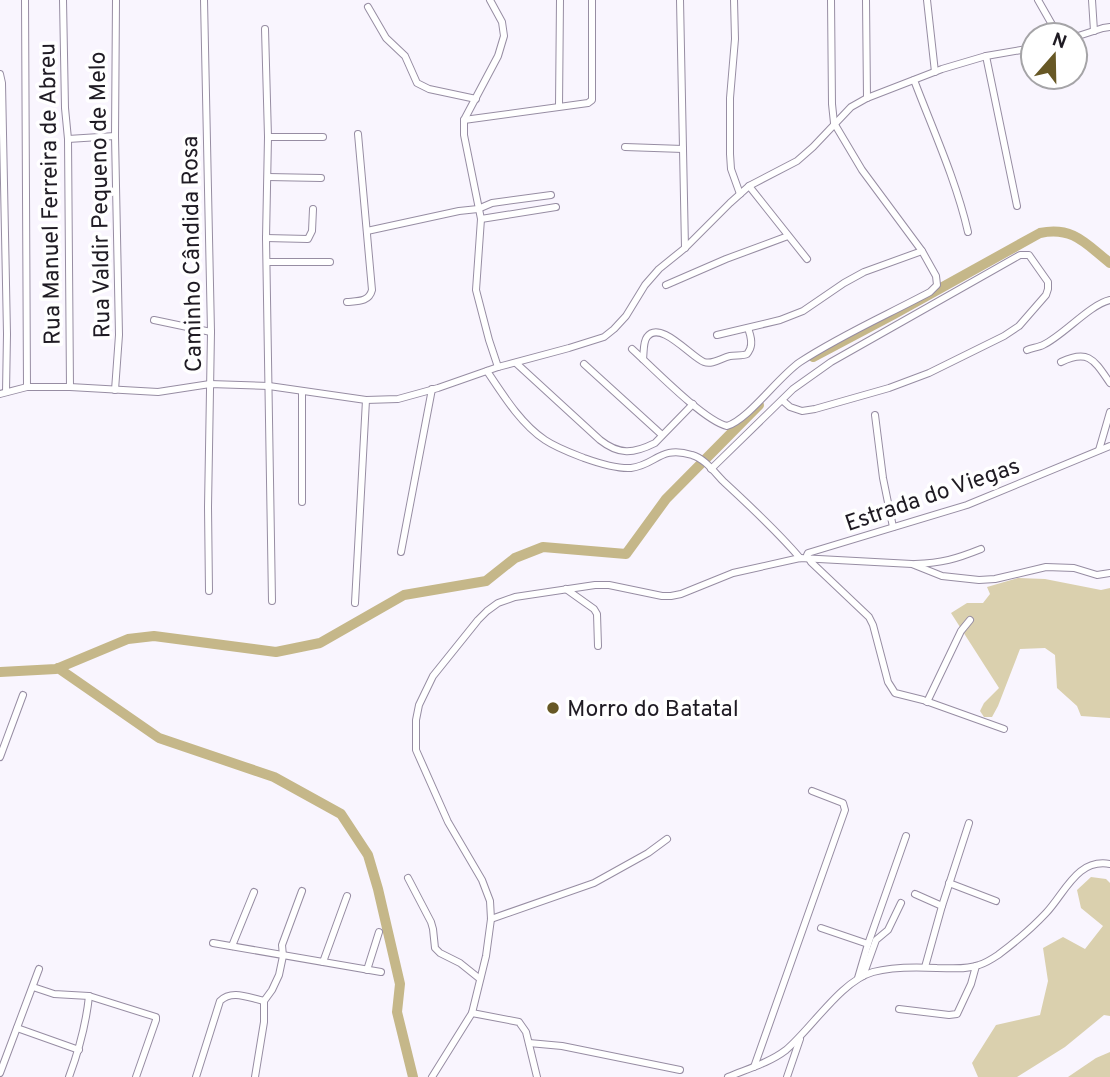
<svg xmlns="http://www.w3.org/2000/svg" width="1110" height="1077" viewBox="0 0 1110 1077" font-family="Overpass,sans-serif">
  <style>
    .green { fill: #dad0ae }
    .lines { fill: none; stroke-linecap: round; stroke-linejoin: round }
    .river { stroke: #c5b789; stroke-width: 10 }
    .minor-casing { stroke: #978da3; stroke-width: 8 }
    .minor { stroke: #fff; stroke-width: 6 }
    .poi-dot { fill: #675825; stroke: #fff; stroke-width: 2.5 }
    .labels { text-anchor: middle; stroke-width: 7; stroke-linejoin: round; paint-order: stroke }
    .street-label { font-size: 23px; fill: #1f1b23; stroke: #fff }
    .poi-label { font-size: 23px; fill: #1f1b23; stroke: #fff; text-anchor: start }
  </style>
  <rect width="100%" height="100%" fill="#f9f5fe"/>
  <g class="green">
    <path d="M1018,578L1045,579L1101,590L1110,588V718L1081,716L1077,706L1057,688L1055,655L1045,648L1020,649L998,706L992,717H984L980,711L984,703L999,688L951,613L967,603H983L990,594L987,587Z"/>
    <path d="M1091,877L1106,879L1110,883V1016L1104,1015L1065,1047L1017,1077H978L972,1063L996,1025L1040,1015L1048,981L1043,948L1063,937L1085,949L1103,926L1081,908L1077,890Z"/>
    <path d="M1110,1052V1077H1068L1096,1058Z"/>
  </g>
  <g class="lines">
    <g class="river">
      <path d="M813,357L894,314L1040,233C1073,226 1086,244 1110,263"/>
      <path d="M58,668L159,738L274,777L341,814L368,855L378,889L400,984L397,1012L413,1077"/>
      <path d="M0,672L56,669L128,639L154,636L276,652L320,643L404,595L486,581L515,558L543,547L626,554L666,499L759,405"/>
    </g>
    <g class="minor-casing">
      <g id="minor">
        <path d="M25,0L27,387"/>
        <path d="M63,0L65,108L68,139L70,387"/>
        <path d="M204,0L211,332L208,507L209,591"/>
        <path d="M490,0L502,22L504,36L498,56L464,120V135L481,219L476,290L489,340L498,367"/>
        <path d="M680,0L685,248"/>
        <path d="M734,0L735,39L730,98V154L731,169L740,194"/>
        <path d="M866,0L867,98"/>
        <path d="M927,0L935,72"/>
        <path d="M1038,0L1058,35"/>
        <path d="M1092,0L1094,31"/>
        <path d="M368,7L386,38L405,56L417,83L429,89L476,99"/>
        <path d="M265,29L268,137L266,238L272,601"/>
        <path d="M1075,37L1103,28L1110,27"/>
        <path d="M986,56L1017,206"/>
        <path d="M0,74L2,83L7,334L6,392"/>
        <path d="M914,80C933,130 956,180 968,232"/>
        <path d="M559,106L560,0"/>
        <path d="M464,120L588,103L592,100V0"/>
        <path d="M268,137H323"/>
        <path d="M68,139L115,136"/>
        <path d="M625,147L683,149"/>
        <path d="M268,177L321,178"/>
        <path d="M749,186L807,259"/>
        <path d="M481,219L556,207"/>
        <path d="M367,231L459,211L478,209L492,203L551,195"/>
        <path d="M266,238L308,239L312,231L313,209"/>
        <path d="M267,262H330"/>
        <path d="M666,285L726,259L788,236"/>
        <path d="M347,302C358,301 369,302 372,290L358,134"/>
        <path d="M154,320L211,332"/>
        <path d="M717,335L780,320L803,311L844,283L864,272L922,251"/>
        <path d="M632,349C652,367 704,421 727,426C749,419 778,377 800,362C841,335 887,315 930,292L937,285L936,276L922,251L862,170L834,123L832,104L831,0"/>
        <path d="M1027,350C1032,348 1039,347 1043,345C1064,335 1089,305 1110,300"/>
        <path d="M643,359C644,352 643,342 647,337C660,319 692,358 704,362C713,365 721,358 730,356C735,355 743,356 747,354C748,353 749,351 750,349C753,342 750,334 748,328"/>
        <path d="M1061,362C1089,349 1094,360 1110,383"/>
        <path d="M516,363L600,440C619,455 633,454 655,443L693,404"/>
        <path d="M584,364L662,435"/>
        <path d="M487,371C503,395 521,424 545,440C557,448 571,453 584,458C598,463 616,469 631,468C656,465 660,445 692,455C704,458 715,473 724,482C750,506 777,531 800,558"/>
        <path d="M115,390L119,335L115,136L116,0"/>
        <path d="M0,394L27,387H70L158,392L210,384L269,386L366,400L398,399L438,388L498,367L569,348L604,337L614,329L626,316L645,285L659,269L685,248L730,203L749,186L797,161L813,147L851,107L867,98L942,69L986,56L1033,48"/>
        <path d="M875,415L883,478L893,527"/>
        <path d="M1099,450L1110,412"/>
        <path d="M711,469L793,389L831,362L1020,255H1029L1048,282V289L1046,295L1019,326L1004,336L929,373L889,388L815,409L802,411L790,407L782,400"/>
        <path d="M302,502V391"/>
        <path d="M401,552L432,389"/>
        <path d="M915,564C942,563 956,559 981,549"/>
        <path d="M566,589L594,609L597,614L598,646"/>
        <path d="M355,603L366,400"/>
        <path d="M927,702L961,631L970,620"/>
        <path d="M1004,729L923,700L895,693L888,682L873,625L869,617L811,562L807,555L808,553L967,505L1110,446"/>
        <path d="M0,757L23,695"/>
        <path d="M408,878L431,922L433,929L435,948L440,953L460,963L480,979"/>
        <path d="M949,883L996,901"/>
        <path d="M915,894L942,906"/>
        <path d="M491,919L594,883L648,853L667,839"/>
        <path d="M821,928L868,944"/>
        <path d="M213,943L381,972"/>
        <path d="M232,946L254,892"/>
        <path d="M323,962L347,896"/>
        <path d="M925,967L942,906L969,823"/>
        <path d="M367,970L379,932"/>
        <path d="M863,976L876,940L888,930L901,903"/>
        <path d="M858,978L868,944L906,836"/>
        <path d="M33,987L54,994L89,996L156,1017V1020L136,1077"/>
        <path d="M264,1001L272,990L279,975L283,956L282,945L302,891"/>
        <path d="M899,1009L949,1015L957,1014L971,984L976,966"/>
        <path d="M472,1013L519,1022L526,1032L537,1077"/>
        <path d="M17,1028L79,1050"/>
        <path d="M529,1043L562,1046L680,1070"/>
        <path d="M754,1067L845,810L843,803L812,791"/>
        <path d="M0,1073L39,969"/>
        <path d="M69,1077C79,1050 86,1025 89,996"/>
        <path d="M196,1077L220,1001C232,989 249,998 264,1001"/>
        <path d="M255,1077L264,1022V1001"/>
        <path d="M432,1077L472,1013L486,956L491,919L490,901L482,880L448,822L416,750V720L419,705L433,676L478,620L487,611L498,603L515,597L595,585H609L662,596H671L681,594L733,573L800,558L912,564L942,576L979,580L995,579L1046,567L1074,568L1097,575L1110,573"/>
        <path d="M728,1077C747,1069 769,1063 786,1050C812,1028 841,981 873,972C891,967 918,967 937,968C951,968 966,970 979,965C986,963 992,959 998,955C1014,943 1032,928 1046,913C1065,893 1077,858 1110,864"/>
        <path d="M787,1077L800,1039"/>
      </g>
    </g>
    <use href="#minor" class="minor"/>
  </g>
  <circle class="poi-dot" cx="553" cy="708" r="7"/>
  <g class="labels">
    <g class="street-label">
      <text transform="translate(49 194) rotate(-91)" y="8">Rua Manuel Ferreira de Abreu</text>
      <text transform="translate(99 195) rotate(-91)" y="8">Rua Valdir Pequeno de Melo</text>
      <text transform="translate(191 254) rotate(-91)" y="8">Caminho Cândida Rosa</text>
      <text transform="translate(932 494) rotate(-19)" y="8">Estrada do Viegas</text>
    </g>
    <g class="poi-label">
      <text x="567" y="716">Morro do Batatal</text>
    </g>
  </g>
  <g transform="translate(1054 56) rotate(20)"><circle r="33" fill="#ffffff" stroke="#a5a4a7" stroke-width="2"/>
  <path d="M0-5L12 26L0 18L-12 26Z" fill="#675825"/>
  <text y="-10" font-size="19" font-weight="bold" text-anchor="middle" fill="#1f1b23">N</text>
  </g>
</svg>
